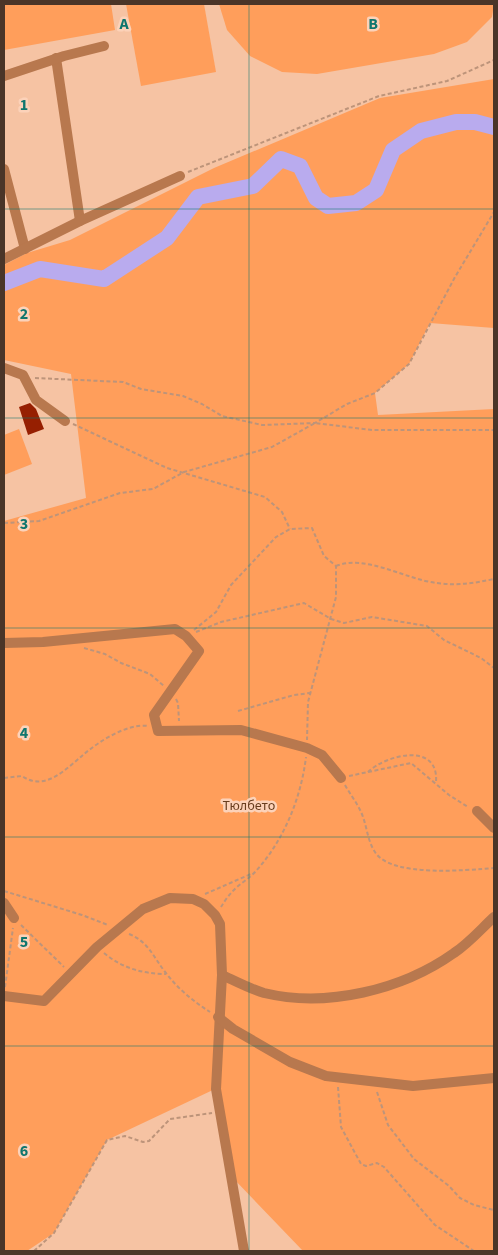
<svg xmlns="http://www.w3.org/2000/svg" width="498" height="1255" viewBox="0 0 498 1255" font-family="'Source Sans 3',sans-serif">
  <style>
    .green { fill: #ff9e5b }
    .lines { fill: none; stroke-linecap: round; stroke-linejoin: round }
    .river { stroke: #b9abee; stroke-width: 16 }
    .building { fill: #961f01 }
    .path { stroke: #bd947a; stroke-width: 2; stroke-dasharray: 4 2.5; stroke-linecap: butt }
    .minor { stroke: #b8784e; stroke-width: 10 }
    .grid { fill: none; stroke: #0f766e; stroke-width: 1; stroke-opacity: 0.55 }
    .labels { text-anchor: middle; stroke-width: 5; stroke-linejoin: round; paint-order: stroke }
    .park-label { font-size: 14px; fill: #683d1e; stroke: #fcd2b9 }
    .grid-label { font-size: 16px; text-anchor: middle; font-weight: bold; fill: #0f766e; stroke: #fcd2b9; stroke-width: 5; stroke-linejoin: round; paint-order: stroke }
  </style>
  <rect width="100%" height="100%" fill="#f6c3a3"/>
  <g class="green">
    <path d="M4,4H111L115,30L4,50Z"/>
    <path d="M126,4H204L216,72L141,86Z"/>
    <path d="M219,4H494L492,17L467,42L434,54L317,74L282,72L250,56L227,30Z"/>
    <path d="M494,79V328L430,323L409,364L375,393L378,415L494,409V1251H303L233,1178L215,1089L107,1140L54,1233L27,1251H4V521L86,498L71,374L4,360V265L27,253L70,240L214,168L380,98Z"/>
    <path d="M19,429L32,464L4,475V435Z"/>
  </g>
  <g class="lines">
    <path class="river" d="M4,283L40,269L104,279L167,238L198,197L253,186L281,159L300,166L316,198L328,206L356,203L376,190L393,150L421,131L456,122H475L494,127"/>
  </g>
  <path class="building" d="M30,403L36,409L44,429L28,435L19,407Z"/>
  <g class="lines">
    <g class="path">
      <path d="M188,172L379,96L447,81L494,60"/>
      <path d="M35,378L123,382L141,389L183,396L202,404L222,416L262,425L315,423L347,404L375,393L409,364L455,277L494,212"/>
      <path d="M73,424L167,468L265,497L282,512L290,529"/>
      <path d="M4,523L39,521L120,493L153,489L184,472L272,447L315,423L372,430H494"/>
      <path d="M336,566C366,554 407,580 437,583C457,586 475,583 494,579"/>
      <path d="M194,630L216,612L231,585L276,537L290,529L312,528L324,556L336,566V597L308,702L307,740"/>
      <path d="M196,632L221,622L304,603L331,619L344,623L372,617L427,626L444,640L481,658L494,668"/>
      <path d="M84,648L105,654L121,663L150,674L164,686"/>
      <path d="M176,699L178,703L179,721"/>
      <path d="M238,711L294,695L310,693"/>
      <path d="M368,772C387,754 439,742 436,782"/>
      <path d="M349,776L411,763L449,795L468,807"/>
      <path d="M4,778L22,776C45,792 66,769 83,755C98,742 127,723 148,726"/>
      <path d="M345,785C350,794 357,803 361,812C367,825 367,840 375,852C391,878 467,870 494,868"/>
      <path d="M4,891L82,915L108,925"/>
      <path d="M205,894L251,874"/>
      <path d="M221,907C224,902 228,896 232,892C239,884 249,879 256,871C284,840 301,798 306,757"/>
      <path d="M21,925L64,967"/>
      <path d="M129,934C149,942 153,957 166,973C178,989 193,1001 210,1012"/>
      <path d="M104,953C122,968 143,974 166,974"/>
      <path d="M5,987L13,928"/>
      <path d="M338,1087L341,1127L361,1164L366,1166L377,1163L384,1167L435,1225L474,1251"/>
      <path d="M377,1092L388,1125L414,1159L449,1186L460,1198L474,1205L494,1210"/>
      <path d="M34,1251L54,1233L107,1140L125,1136L143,1142L149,1141L170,1119L212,1113"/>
    </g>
    <g class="minor">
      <path d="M56,58L80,221"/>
      <path d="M4,76L64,56L104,46"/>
      <path d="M4,169L25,249"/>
      <path d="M4,259L80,221L180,176"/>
      <path d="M4,368L23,375L36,400L65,421"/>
      <path d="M4,643L43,642L175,629L186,636L199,651L154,715L158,731L241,730L307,748L322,755L341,778"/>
      <path d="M477,811L494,828"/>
      <path d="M4,903L14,918"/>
      <path d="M222,975C235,981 250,989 264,993C327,1008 402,990 454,953C469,943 481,929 494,917"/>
      <path d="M4,996L44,1001L97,947L143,909L170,898L193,899L204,904L215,915L220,924L222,975L216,1089L244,1251"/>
      <path d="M218,1017L233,1029L290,1062L326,1076L413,1086L494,1078"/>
    </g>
  </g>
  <path class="grid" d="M249,4V1251M4,209H494M4,418H494M4,628H494M4,837H494M4,1046H494"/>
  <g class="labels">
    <g class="park-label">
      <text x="249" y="810">Тюлбето</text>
    </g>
  </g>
  <g class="grid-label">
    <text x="124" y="29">A</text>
    <text x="373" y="29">B</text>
    <text x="24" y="110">1</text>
    <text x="24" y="319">2</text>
    <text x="24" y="529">3</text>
    <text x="24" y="738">4</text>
    <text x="24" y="947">5</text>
    <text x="24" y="1156">6</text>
  </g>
  <rect width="498" height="1255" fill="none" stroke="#4a3528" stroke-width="10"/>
</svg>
